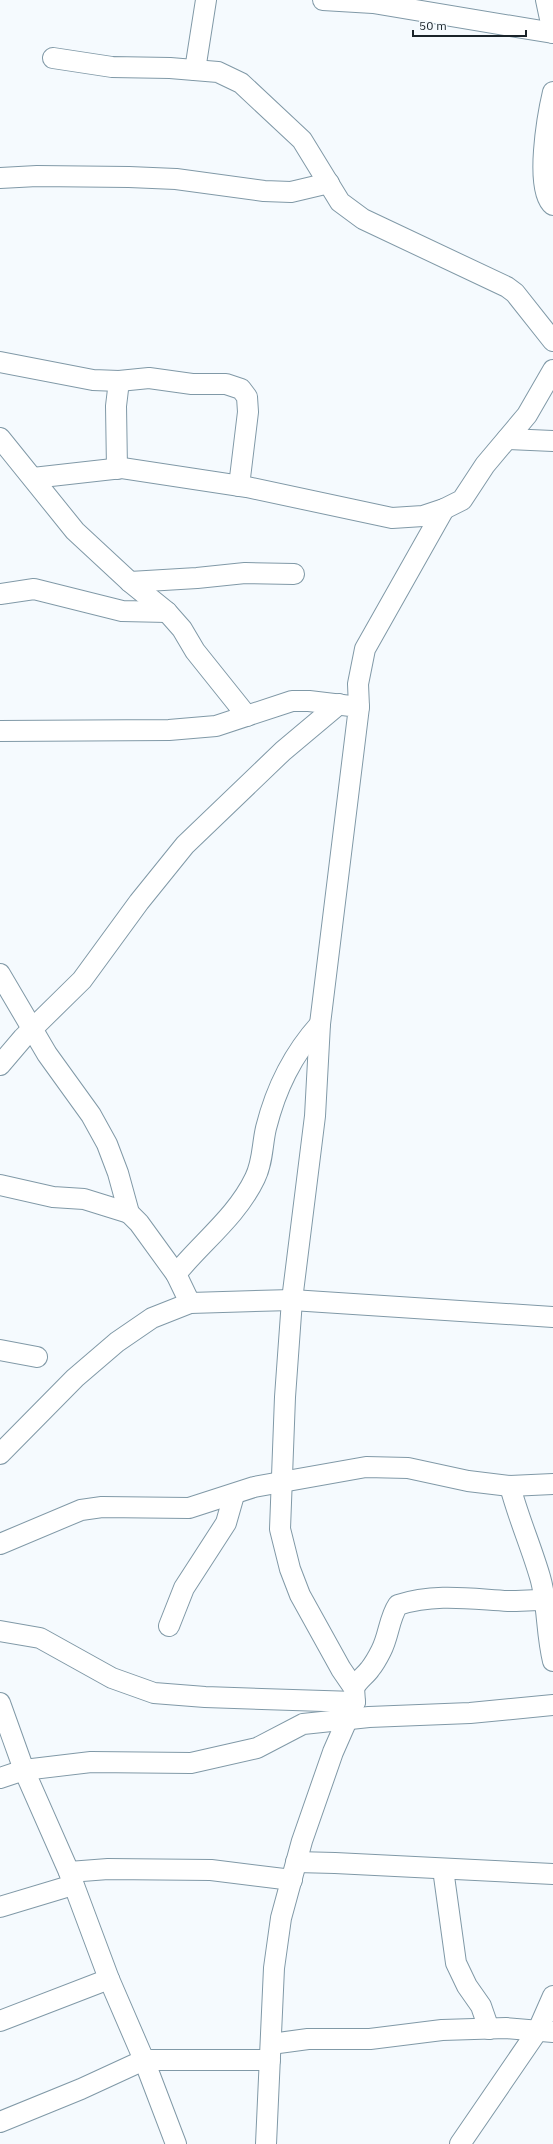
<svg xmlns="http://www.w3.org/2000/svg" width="553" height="2144" viewBox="0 0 553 2144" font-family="'IBM Plex Sans',sans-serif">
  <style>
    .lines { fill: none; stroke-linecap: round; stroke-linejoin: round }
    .minor-casing { stroke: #8099a7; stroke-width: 22 }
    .minor { stroke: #fff; stroke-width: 20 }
  </style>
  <rect width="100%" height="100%" fill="#f5fafe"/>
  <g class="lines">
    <g class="minor-casing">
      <g id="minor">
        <path d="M323,0L373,3L553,33"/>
        <path d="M546,0L553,33"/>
        <path d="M53,58L112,67L170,68L218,72L241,83L302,140L340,202L363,219L507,287L515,293L553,341"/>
        <path d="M195,70L206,0"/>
        <path d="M553,92C548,113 534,190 553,205"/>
        <path d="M0,178L37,176L129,177L176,179L264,191L291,192L329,183"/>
        <path d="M0,362L93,380L119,381L149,378L192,384H226L241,389L247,397L248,412L239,486"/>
        <path d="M0,438L75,531L130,582L167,612L182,629L195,651L247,716"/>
        <path d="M507,439L553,441"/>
        <path d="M117,469L116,406L119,381"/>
        <path d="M33,478L122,468L247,487L392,518L423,516L444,509L462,500L485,465L527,415L553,370"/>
        <path d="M130,582L197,578L245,573L294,574"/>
        <path d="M0,594L34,589L122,611L167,612"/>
        <path d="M359,707L358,684L365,649L444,509"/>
        <path d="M0,731L169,730L216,726L292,701H309L359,707L320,1024L315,1116L292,1300L285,1397L280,1529L290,1569L300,1595L341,1669L354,1688L355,1702L333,1752L302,1841L281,1918L274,1968L266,2144"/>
        <path d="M0,974L47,1054L91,1115L107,1144L118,1173L129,1213L139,1223L176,1274L190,1303"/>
        <path d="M0,1065L23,1038L82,980L139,902L185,845L283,751L339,704"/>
        <path d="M0,1185L53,1197L84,1199L129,1213"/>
        <path d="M176,1274C202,1242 237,1216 255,1178C263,1162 262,1145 266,1128C276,1088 292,1055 320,1024"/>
        <path d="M0,1350L37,1357"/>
        <path d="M0,1454L75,1378L117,1342L152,1318L190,1303L292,1300L553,1317"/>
        <path d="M510,1486C518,1517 531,1546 540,1577C548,1604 546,1633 553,1661"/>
        <path d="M0,1544L81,1510L102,1507L189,1508L254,1487L366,1467L408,1468L468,1481L510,1486L553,1484"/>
        <path d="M169,1626L184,1588L226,1523L234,1495"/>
        <path d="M0,1631L40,1638L112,1678L154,1693L205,1697L355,1702"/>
        <path d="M354,1688C358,1680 365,1676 370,1669C374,1664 378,1657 381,1651C389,1636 389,1618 398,1605C435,1593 471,1599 508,1601C521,1601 533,1600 545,1600"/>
        <path d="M0,1703L24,1770L69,1872L109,1979L144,2060L176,2144"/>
        <path d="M0,1778L24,1770L91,1762L191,1763L257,1748L303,1724L369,1717L470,1713L553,1705"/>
        <path d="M296,1862L335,1863L553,1874"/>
        <path d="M443,1869L456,1963L467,1986L481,2006L489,2029"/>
        <path d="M69,1872L108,1869L211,1870L292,1880"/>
        <path d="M0,1907L73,1885"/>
        <path d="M0,2021L109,1979"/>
        <path d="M271,2044L308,2039H370L442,2030L506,2028L553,2032"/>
        <path d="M0,2122L81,2089L144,2060H270"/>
        <path d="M460,2144L538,2030L553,1996"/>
      </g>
    </g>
    <use href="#minor" class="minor"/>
  </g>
  <path d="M413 30v6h113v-6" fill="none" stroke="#192329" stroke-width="2"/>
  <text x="419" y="30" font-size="12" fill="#192329" stroke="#f5fafe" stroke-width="3" paint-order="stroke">50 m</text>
</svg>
